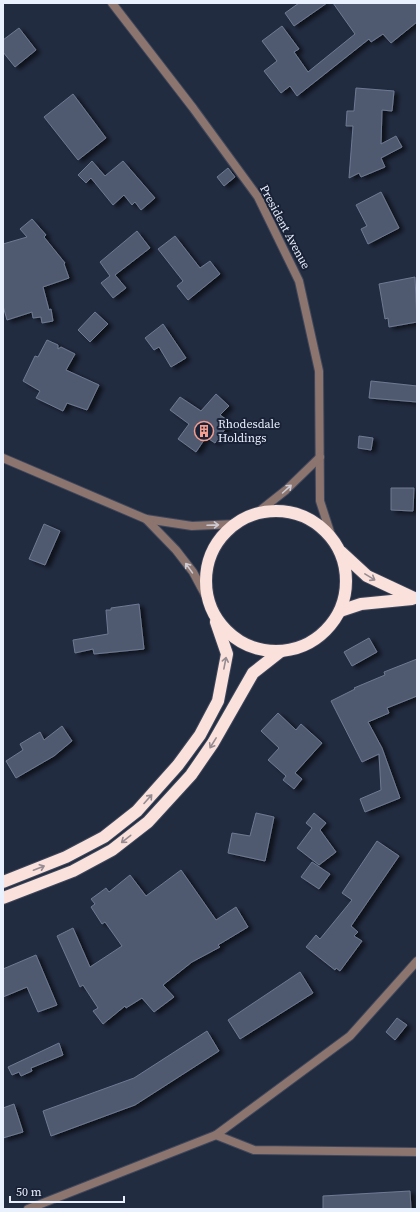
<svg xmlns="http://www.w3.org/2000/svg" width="420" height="1212" viewBox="0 0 420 1212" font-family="'Source Serif 4',serif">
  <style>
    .building { fill: #4f5a71; stroke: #6e7a92; filter: url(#shadow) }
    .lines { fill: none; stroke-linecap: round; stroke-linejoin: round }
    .street-casing { stroke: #3e475b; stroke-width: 10 }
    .highway-casing { stroke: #3e475b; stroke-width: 14 }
    .street { stroke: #8c746f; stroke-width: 8 }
    .highway { stroke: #fae1dc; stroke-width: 12 }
    .oneway { stroke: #cdcbd3 }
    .oneway2 { stroke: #958b91 }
    .labels { text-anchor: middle; stroke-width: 4; stroke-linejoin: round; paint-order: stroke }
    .street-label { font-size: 12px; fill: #e9f0fe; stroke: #192236 }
    .poi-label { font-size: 12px; fill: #e9f0fe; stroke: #192236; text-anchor: start }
  </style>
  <defs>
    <filter id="shadow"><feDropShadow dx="4.5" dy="2.5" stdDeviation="2" flood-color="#0009"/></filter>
  </defs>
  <rect width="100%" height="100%" fill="#222c41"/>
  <g class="building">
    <path d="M299,3H327L294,26L285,13Z"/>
    <path d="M333,3H417V22L391,43L383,34L371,42L369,39L297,96L290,86L281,93L264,71L277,61L262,41L282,26L299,49L294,52L308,72L355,34Z"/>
    <path d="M19,28L36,50L15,67L3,52V40Z"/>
    <path d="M356,88L394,91L392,111L382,110L381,144L396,136L402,147L381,158L385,167L361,177L359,173L349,178L353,126H346L347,111H354Z"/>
    <path d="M73,94L106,138L78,160L44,117Z"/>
    <path d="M92,161L105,176L123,161L155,198L141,210L135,202L132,205L124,195L113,205L91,178L86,183L78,175Z"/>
    <path d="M228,168L235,177L224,186L217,177Z"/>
    <path d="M381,192L399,228L368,244L361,229L367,226L356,205Z"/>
    <path d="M32,219L46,235L44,237L65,263L64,264L69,278L43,287L49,310L51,309L53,321L42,323L41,317L33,318L32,312L7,320L3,306V244L27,237L20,229Z"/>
    <path d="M137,231L150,248L115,275L126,288L113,298L101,283L110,276L100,262Z"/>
    <path d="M175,236L200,268L210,261L220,274L188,300L177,286L183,281L158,249Z"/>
    <path d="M415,277L417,322L389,327L388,318L385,319L379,284Z"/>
    <path d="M95,312L108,324L90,342L78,330Z"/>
    <path d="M163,324L186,358L171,367L159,347L154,350L145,338Z"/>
    <path d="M47,340L58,345V349L61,347L75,354L66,370L99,385L87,410L67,403L63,411L36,398L40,391L23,381L35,356L38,357Z"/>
    <path d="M371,381L417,386V402L369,398Z"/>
    <path d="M216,394L229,406L220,415L230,422L215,443L206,437L196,452L178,439L189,424L170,410L180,397L201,411Z"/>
    <path d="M359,436L373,438L371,450L358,448Z"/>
    <path d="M391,488H414L413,511L391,510Z"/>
    <path d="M44,524L60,531L45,565L29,559Z"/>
    <path d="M139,604L144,649L94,654L93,649L75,653L73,640L108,634L106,610H111V608Z"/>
    <path d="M369,638L377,652L352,666L344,652Z"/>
    <path d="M417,659V696L387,708L389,713L368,722L382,748L400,798L365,812L360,799L381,790L379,754L362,762L331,701L355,689L354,688L385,675L384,672Z"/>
    <path d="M278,713L296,730L301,724L322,743L295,773L302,779L294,789L283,780L286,776L268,760L279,748L261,731Z"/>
    <path d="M62,726L72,741L54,756L16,778L6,761L23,750L20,744L40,732L44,740Z"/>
    <path d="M256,813L274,817L265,861L228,853L232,833L250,836Z"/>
    <path d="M314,813L326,823L320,830L336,852L319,865L297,848L312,828L306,823Z"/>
    <path d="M377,841L399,856L351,926L358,932L354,936L362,941L340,971L336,968L335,970L306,947L316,935L320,939L352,900L342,893Z"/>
    <path d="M312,862L330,874L319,889L301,877Z"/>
    <path d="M181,870L216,920L236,907L248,927L218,945L220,947L192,962L163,985L174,997L154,1012L142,998L126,1008L125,1006L103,1024L93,1011L98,1008L83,985L80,987L57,936L73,928L90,967L122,946L105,922L102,924L91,907L95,904L91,899L106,888L109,892L130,875L146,896Z"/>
    <path d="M36,955L57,1005L38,1012L27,987L3,997V969Z"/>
    <path d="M300,972L313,993L240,1039L228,1020Z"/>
    <path d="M397,1018L407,1025L395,1040L386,1032Z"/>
    <path d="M207,1031L219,1051L135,1105L51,1136L43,1111L134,1078Z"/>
    <path d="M59,1043L63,1055L31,1068L32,1071L21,1076L19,1072L12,1075L8,1067Z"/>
    <path d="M14,1104L23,1132L3,1138V1108Z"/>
    <path d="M410,1191L411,1209H323V1196Z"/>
  </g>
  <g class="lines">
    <g class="street-casing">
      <g id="street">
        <path d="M112,3L193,108L258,197L299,281L319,371L320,501L332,538"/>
        <path d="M3,458L146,519L192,526L235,524"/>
        <path d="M257,513L286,490L320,457"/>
        <path d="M146,519L176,550L193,572L209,602"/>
        <path d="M216,1135L350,1036L417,961"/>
        <path d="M28,1209L216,1135L254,1150L417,1152"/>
      </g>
    </g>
    <g class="highway-casing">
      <g id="highway">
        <circle cx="276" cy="581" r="70"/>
        <path d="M341,552L367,576L414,598"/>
        <path d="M340,611L361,604L412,599"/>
        <path d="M3,882L66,857L104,837L137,811L178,765L200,735L218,701L227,654L216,622"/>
        <path d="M3,898L73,871L112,850L148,822L191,775L213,743L253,673L281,651"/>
      </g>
    </g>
    <use href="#street" class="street"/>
    <use href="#highway" class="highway"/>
  </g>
  <defs><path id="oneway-shaft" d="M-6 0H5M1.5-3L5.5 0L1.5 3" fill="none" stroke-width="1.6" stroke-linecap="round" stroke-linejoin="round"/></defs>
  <g class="oneway">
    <use href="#oneway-shaft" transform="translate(287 489) rotate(-42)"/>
    <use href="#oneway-shaft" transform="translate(213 525) rotate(-2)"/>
    <use href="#oneway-shaft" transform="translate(189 568) rotate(-126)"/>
  </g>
  <g class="oneway2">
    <use href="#oneway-shaft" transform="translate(370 577) rotate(31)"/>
    <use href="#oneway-shaft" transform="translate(225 663) rotate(-79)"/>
    <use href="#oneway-shaft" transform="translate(213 743) rotate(122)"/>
    <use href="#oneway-shaft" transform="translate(148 799) rotate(-48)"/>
    <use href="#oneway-shaft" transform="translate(126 839) rotate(142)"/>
    <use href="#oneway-shaft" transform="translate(39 868) rotate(-21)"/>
  </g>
  <defs>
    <g id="building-ring" transform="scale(1)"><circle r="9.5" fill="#192236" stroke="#f59d8e" stroke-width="1.5"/><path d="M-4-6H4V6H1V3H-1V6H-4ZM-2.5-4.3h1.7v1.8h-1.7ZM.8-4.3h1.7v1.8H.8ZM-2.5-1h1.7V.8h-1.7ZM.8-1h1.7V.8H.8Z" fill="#f59d8e"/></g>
  </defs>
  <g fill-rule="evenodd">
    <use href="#building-ring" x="204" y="431"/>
  </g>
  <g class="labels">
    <g class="street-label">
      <text transform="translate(285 227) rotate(62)" y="4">President Avenue</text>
    </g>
    <g class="poi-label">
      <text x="218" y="428">Rhodesdale<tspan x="218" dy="14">Holdings</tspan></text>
    </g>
  </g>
  <rect width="420" height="1212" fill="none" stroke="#e9f0fe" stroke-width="8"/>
  <path d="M10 1196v6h114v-6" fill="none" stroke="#e9f0fe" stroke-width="2"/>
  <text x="16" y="1196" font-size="12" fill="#e9f0fe" stroke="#192236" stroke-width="3" paint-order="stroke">50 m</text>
</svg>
